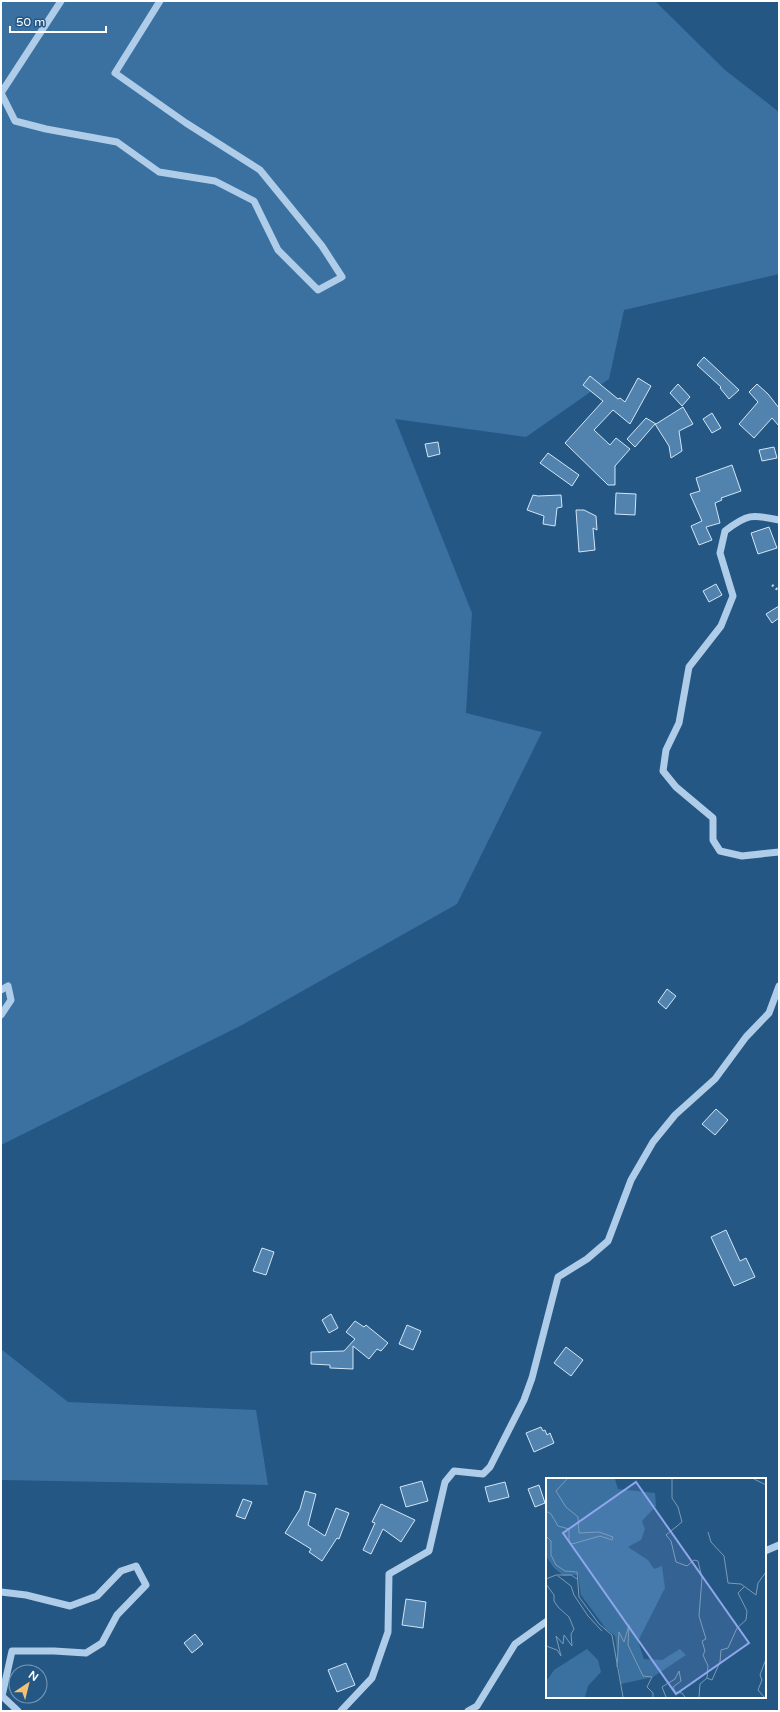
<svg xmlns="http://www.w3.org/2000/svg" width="780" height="1712" viewBox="0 0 780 1712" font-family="'Varela Round',sans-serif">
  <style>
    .green { fill: #3a71a1 }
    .building { fill: #5183ae; stroke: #d2e6f6 }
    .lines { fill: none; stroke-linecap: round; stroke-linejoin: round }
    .path { stroke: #afcde8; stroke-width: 2.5; stroke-dasharray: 2 3; stroke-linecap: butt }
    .minor { stroke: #afcde8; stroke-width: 7 }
    .inset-road { fill: none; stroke: #7c9ab5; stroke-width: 1 }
    .view { fill: #8ea6ec; fill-opacity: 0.15; stroke: #8ea6ec; stroke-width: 2 }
    .inset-edge { fill: none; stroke: #fff; stroke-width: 2 }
  </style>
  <rect width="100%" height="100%" fill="#255784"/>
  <g class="green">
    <path d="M1,1H655L725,70L779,112V274L624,310L609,379L526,437L395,419L472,613L466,713L542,732L457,904L242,1025L1,1145Z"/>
    <path d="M1,1349L68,1402L256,1410L268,1485L1,1480Z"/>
  </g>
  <g class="building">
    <path d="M704,357L739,390L729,399L720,388L721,387L697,365Z"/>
    <path d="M590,376L618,399L620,398L625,402L638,378L651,386L630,424L613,410L594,430L610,445L616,438L630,449L615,466V485H608L565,443L603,401L583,385Z"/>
    <path d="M678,384L690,397L682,406L670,393Z"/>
    <path d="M757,384L768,394L779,408V426L772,418L754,438L739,424L758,402L749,392Z"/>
    <path d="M683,407L693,424L679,431L682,451L671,458L669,446L655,424L635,447L627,439L646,418L656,424Z"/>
    <path d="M712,413L721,428L712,433L703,419Z"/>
    <path d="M438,442L440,454L428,457L425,444Z"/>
    <path d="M774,447L777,458L762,461L759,450Z"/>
    <path d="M548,453L579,475L572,486L540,463Z"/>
    <path d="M732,465L741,491L721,498L722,500L715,503L720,523L706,527L712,540L699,545L691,526L702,521L690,494L700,491L696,478Z"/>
    <path d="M616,493L636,494L635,515L615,514Z"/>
    <path d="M533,495L538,496L561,495L562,507L557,508L555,526L543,524L544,516L527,510Z"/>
    <path d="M576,510H584L596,516L597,530L593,528L595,550L579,552Z"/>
    <path d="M769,527L777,548L758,554L751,533Z"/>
    <path d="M716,584L722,595L709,602L703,591Z"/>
    <path d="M779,606V618L772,623L766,614Z"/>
    <path d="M667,989L676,996L666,1009L658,1002Z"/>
    <path d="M716,1109L728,1120L715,1135L702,1124Z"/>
    <path d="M726,1230L740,1261L746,1258L755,1277L734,1286L711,1237Z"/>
    <path d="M262,1248L274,1252L266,1275L253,1271Z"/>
    <path d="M331,1314L338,1328L329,1333L322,1320Z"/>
    <path d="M355,1321L364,1327L366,1325L388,1343L381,1351L377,1349L369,1359L353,1346V1369L330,1368V1365L311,1364V1352L344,1351L355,1339L346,1332Z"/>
    <path d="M407,1325L421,1331L413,1350L399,1344Z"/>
    <path d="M566,1347L583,1360L571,1376L554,1363Z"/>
    <path d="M541,1427L543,1431L545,1430L547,1435L550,1433L554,1443L534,1452L526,1433Z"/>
    <path d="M422,1481L428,1501L406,1507L400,1487Z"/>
    <path d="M505,1482L509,1497L489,1502L485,1487Z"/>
    <path d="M539,1485L545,1503L535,1507L528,1489Z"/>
    <path d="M305,1491L316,1494L308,1525L325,1536L336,1508L349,1513L339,1539L337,1538L322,1561L309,1552L311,1549L285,1533L300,1509Z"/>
    <path d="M243,1499L252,1502L245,1519L236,1516Z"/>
    <path d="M381,1504L415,1520L401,1542L383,1529L371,1554L363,1550L375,1523L372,1522Z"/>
    <path d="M406,1599L426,1602L423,1628L402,1625Z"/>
    <path d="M195,1634L203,1644L192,1653L184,1643Z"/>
    <path d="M346,1663L355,1685L337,1692L328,1670Z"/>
  </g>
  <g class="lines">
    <path class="path" d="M772,585L779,591"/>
    <g class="minor">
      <path d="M61,1L1,93L15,121L46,129L117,142L159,172L215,181L254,201L278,250L318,290L342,277L322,246L260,170L186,123L115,73L160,1"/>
      <path d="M779,520C752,514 747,514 725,531L720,553L733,596L721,626L689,667L679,723L666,750L663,771L676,787L713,818V840L720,851L742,856L779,852"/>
      <path d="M1,990L8,986L11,1000L1,1015"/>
      <path d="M765,1551L779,1545"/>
      <path d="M1,1592L26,1595L70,1606L97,1596L121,1571L136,1566L146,1585L117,1615L102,1643L86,1653L54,1651H12L2,1696L18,1711"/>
      <path d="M341,1711L372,1678L388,1632L389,1574L429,1551L445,1482L454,1471L483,1474L490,1467L524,1400L532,1378L558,1277L587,1259L608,1241L631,1180L653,1142L675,1115L715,1079L746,1037L769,1013L779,986"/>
      <path d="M468,1711L477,1706L515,1644L547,1621"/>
    </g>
  </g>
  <g transform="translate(546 1478)">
    <rect width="220" height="220" fill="#255784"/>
    <path d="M0,1H69L72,11L109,15L110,28L96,43L99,51L95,62L82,69L102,82L108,91L116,88L119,110L92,163L98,181L116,182L134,171L140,177L107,199L75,206L69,158L60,151L35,117L32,97L18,98L8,90L0,78ZM41,171L52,182L55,194L42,208L39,219H0V200L2,201L8,192Z" fill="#3a71a1"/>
    <path class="inset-road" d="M126,1V20L132,29L136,44L120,57L125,63L130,84L141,88L148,82L152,83L156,100L153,138L160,161L156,163L159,173L157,177L162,188L161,200L154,206L153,219M208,1L220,7M0,33L5,36L12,48L23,51V64L26,66L54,58L66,62L67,59L53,54L33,55L32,39L20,29L10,13L21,1M162,54L165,64L178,78L182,105L195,106L210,117L212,105L220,94M0,58L5,63V77L10,87L19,93L31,94L33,119L53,146L66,157L77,219M12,98L25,108L28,117L42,138L56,153M0,101L10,97H25L31,101M0,106L8,117V123L12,129L23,139L28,151L25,156L26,168L18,157L17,166L10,158L15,178L11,172L0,168M71,189L73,154L78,164L83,147L82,167L97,198L106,199L101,209L107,215V219M161,200L166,202L174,184L175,172L182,170L191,150L200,142L201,133L192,115L198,109M120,219L116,209L129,201L133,193L135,203L127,209L129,214L136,215L139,219M218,219L212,212L216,202L214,197L220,181"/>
    <path class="view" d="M90,4L203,165L130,216L17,55Z"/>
    <rect width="220" height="220" class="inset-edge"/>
  </g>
  <rect width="780" height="1712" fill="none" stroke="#ffffff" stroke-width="4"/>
  <g transform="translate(28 1684) rotate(35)"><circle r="19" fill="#255784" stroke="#7c9ab5"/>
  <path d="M0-3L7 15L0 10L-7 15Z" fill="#f1c273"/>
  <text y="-6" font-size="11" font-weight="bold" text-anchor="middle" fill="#ffffff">N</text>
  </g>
  <path d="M10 26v6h96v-6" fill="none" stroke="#ffffff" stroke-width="2"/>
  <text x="16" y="26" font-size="12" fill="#ffffff" stroke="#255784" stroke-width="3" paint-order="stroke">50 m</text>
</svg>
